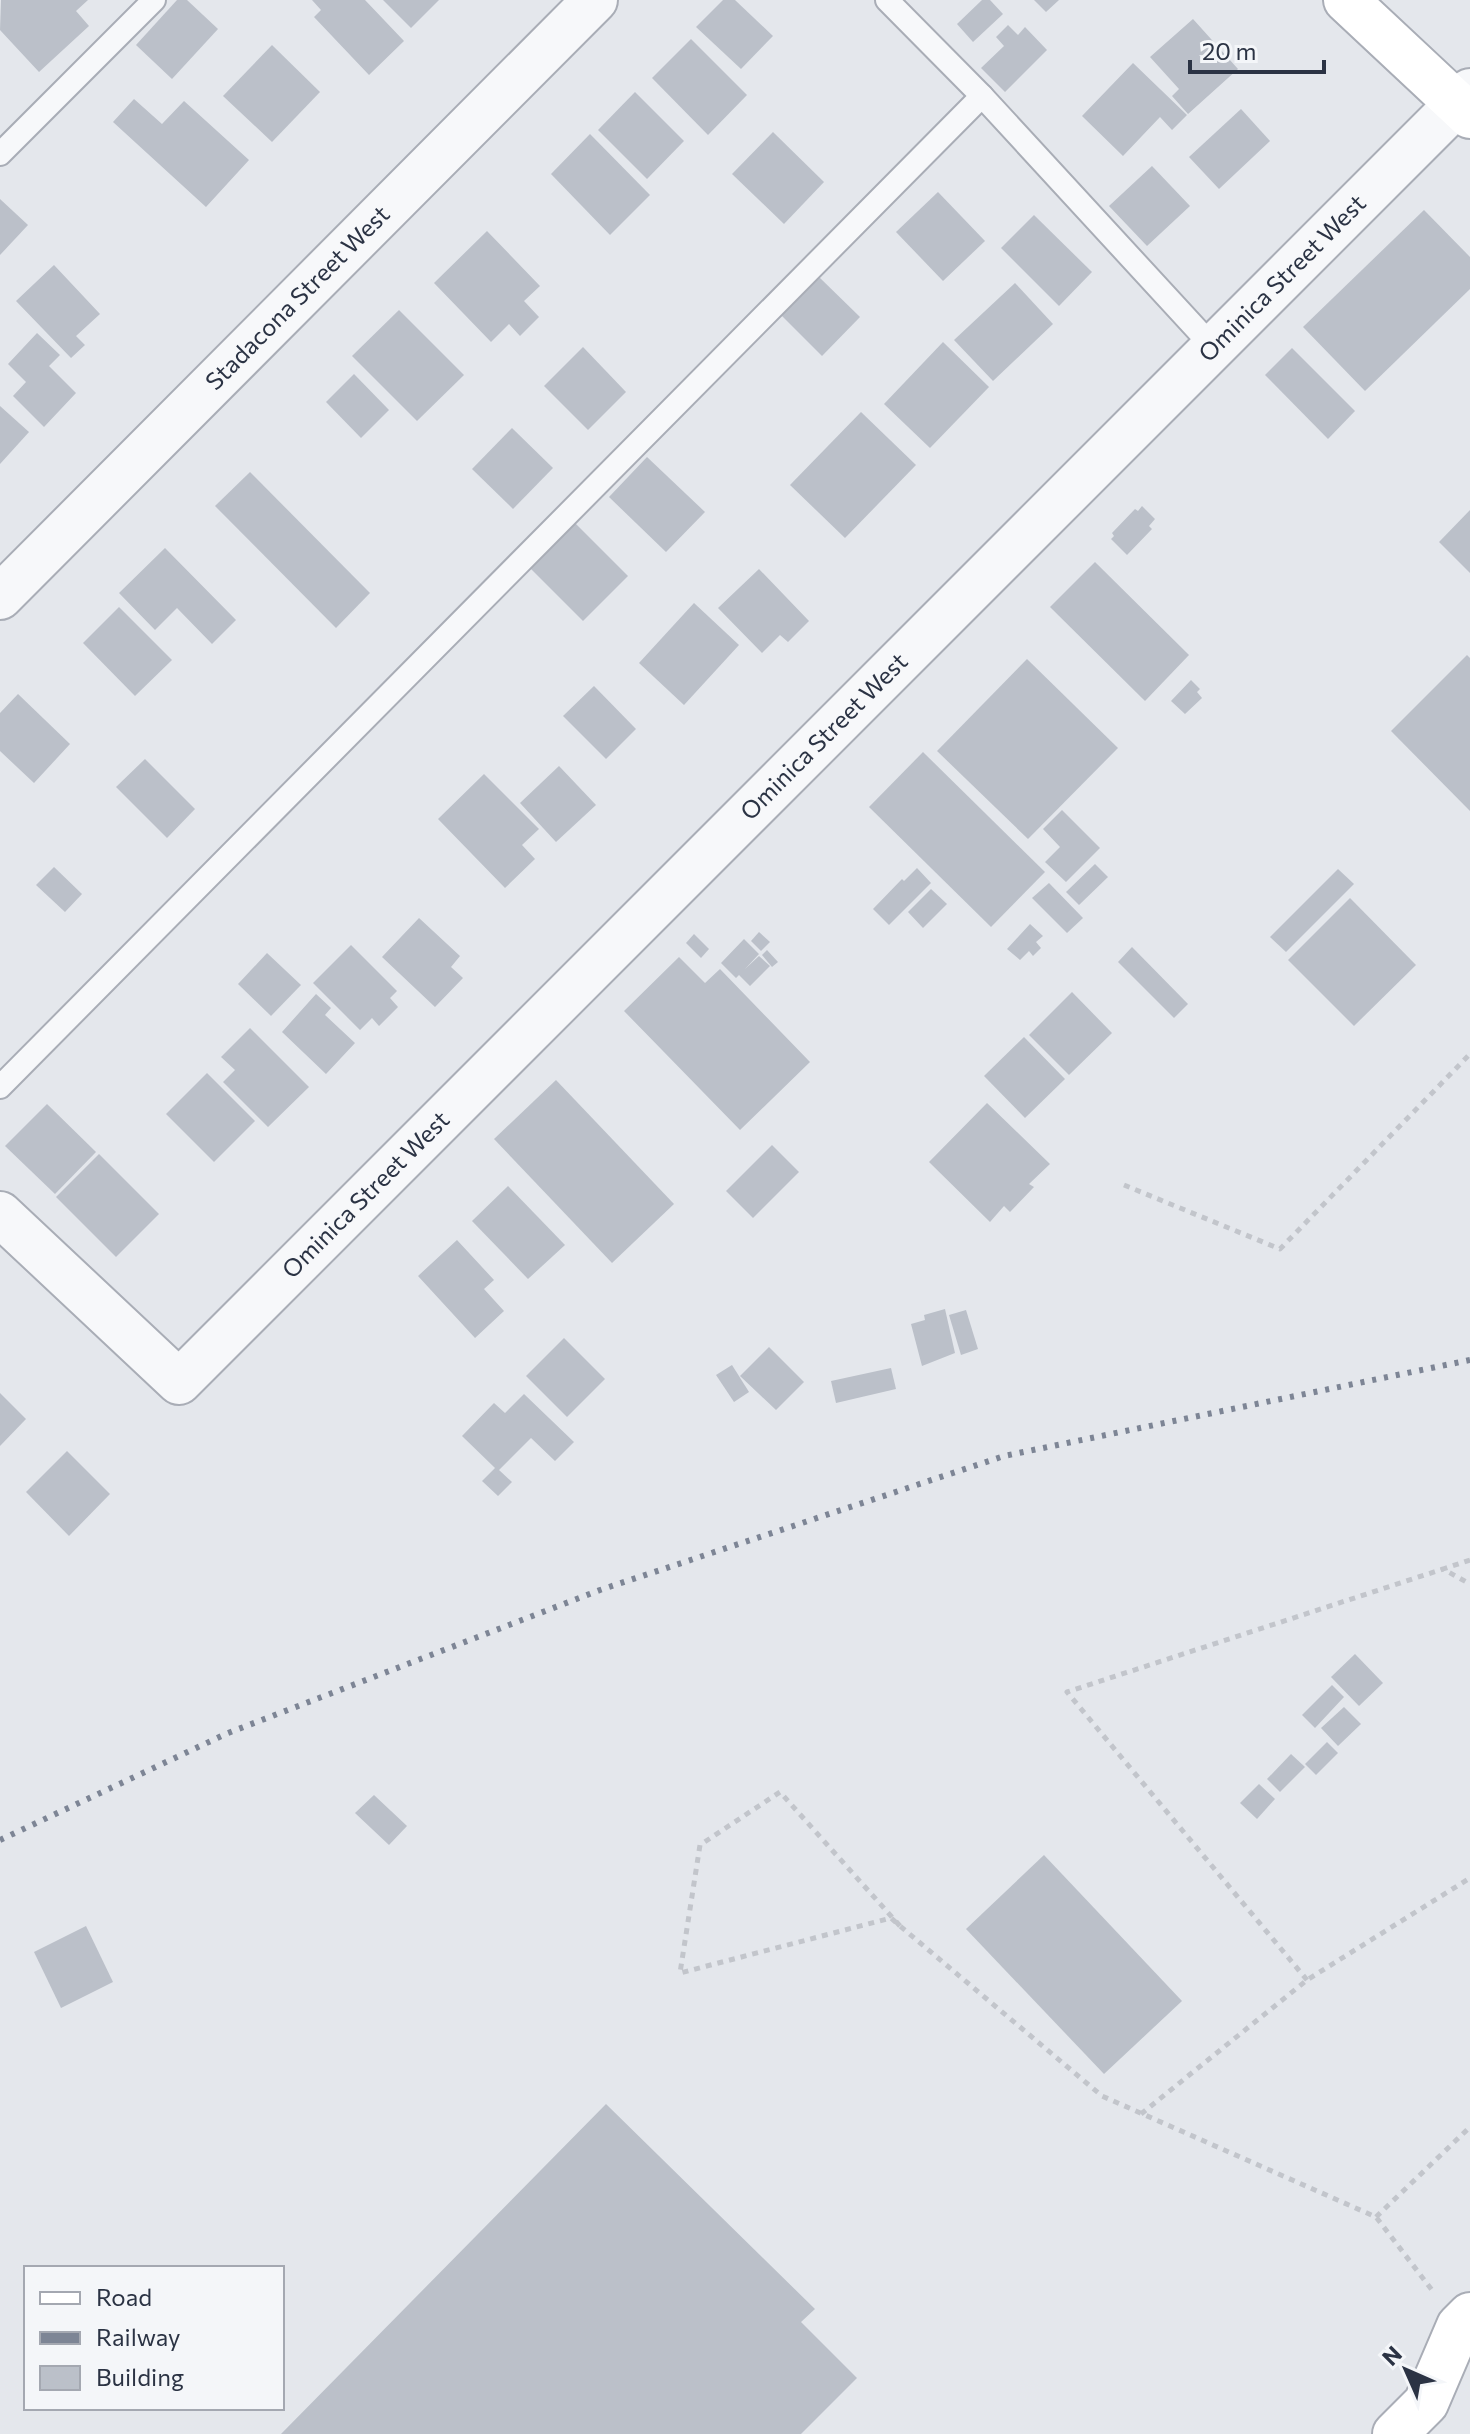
<svg xmlns="http://www.w3.org/2000/svg" width="1470" height="2434" viewBox="0 0 1470 2434" font-family="Commissioner,sans-serif">
  <style>
    .building { fill: #bbc0c9 }
    .lines { fill: none; stroke-linecap: round; stroke-linejoin: round }
    .lane-casing { stroke: #a9adb6; stroke-width: 26 }
    .street-casing { stroke: #a9adb6; stroke-width: 48 }
    .secondary-casing { stroke: #a9adb6; stroke-width: 48 }
    .path { stroke: #c2c5cb; stroke-width: 5; stroke-dasharray: 6 6; stroke-linecap: butt }
    .lane { stroke: #f7f8fa; stroke-width: 22 }
    .street { stroke: #f7f8fa; stroke-width: 44 }
    .secondary { stroke: #fff; stroke-width: 44 }
    .rail { stroke: #7d8595; stroke-width: 6; stroke-dasharray: 4 8; stroke-linecap: butt }
    .labels { text-anchor: middle; stroke-width: 6; stroke-linejoin: round; paint-order: stroke }
    .street-label { font-size: 24px; fill: #2b3344; stroke: #f4f6f9 }
  </style>
  <rect width="100%" height="100%" fill="#e4e7ec"/>
  <g class="building">
    <path d="M1,0H88L76,11L89,26L39,72L0,30Z"/>
    <path d="M177,0H187L218,29L172,79L136,45Z"/>
    <path d="M312,0H365L404,41L369,75L314,17L321,10Z"/>
    <path d="M383,0H439L411,28Z"/>
    <path d="M723,0H735L773,36L741,69L696,27Z"/>
    <path d="M982,0H990L1003,14L973,42L957,24Z"/>
    <path d="M1034,0H1059L1046,12Z"/>
    <path d="M1193,19L1238,69L1188,114L1172,96L1179,89L1150,57Z"/>
    <path d="M1008,25L1018,35L1025,27L1047,50L1005,92L981,68L1004,46L996,37Z"/>
    <path d="M691,39L747,95L708,135L652,78Z"/>
    <path d="M272,45L320,92L272,142L223,96Z"/>
    <path d="M1133,63L1187,115L1172,130L1160,117L1123,156L1082,116Z"/>
    <path d="M635,92L684,141L647,179L598,130Z"/>
    <path d="M134,99L162,124L184,101L249,160L206,207L113,122Z"/>
    <path d="M1241,109L1270,141L1219,189L1189,157Z"/>
    <path d="M773,132L824,182L784,224L732,174Z"/>
    <path d="M590,134L650,195L610,235L551,174Z"/>
    <path d="M1152,166L1190,206L1147,246L1109,206Z"/>
    <path d="M938,192L985,241L943,281L896,232Z"/>
    <path d="M0,199L28,225L0,255Z"/>
    <path d="M1424,210L1470,257V289L1365,391L1303,327Z"/>
    <path d="M1034,215L1092,272L1059,306L1001,248Z"/>
    <path d="M487,231L540,286L524,301L539,317L520,336L509,324L491,342L434,283Z"/>
    <path d="M54,265L100,314L76,336L85,345L71,358L16,301Z"/>
    <path d="M819,277L860,317L822,356L781,315Z"/>
    <path d="M1015,283L1053,324L993,381L954,340Z"/>
    <path d="M399,310L464,375L417,421L352,356Z"/>
    <path d="M37,333L60,355L49,366L76,393L44,427L13,396L26,382L8,364Z"/>
    <path d="M943,342L989,387L930,448L884,404Z"/>
    <path d="M583,347L626,392L588,430L544,386Z"/>
    <path d="M1292,348L1355,411L1328,439L1265,375Z"/>
    <path d="M354,374L389,410L361,438L326,402Z"/>
    <path d="M0,406L29,432L0,464Z"/>
    <path d="M861,412L916,465L845,538L790,485Z"/>
    <path d="M512,428L553,468L513,509L472,469Z"/>
    <path d="M647,457L705,512L666,552L609,497Z"/>
    <path d="M250,472L370,593L336,628L215,506Z"/>
    <path d="M1142,506L1155,519L1149,526L1152,529L1127,555L1111,539L1114,536L1112,533L1135,509L1138,511Z"/>
    <path d="M1470,510V573L1439,542Z"/>
    <path d="M574,522L628,576L583,621L529,567Z"/>
    <path d="M165,548L236,620L212,644L177,608L155,630L119,593Z"/>
    <path d="M1095,562L1189,655L1145,701L1050,607Z"/>
    <path d="M759,569L809,621L788,642L780,635L762,653L718,608Z"/>
    <path d="M694,603L739,645L684,705L639,663Z"/>
    <path d="M119,607L172,660L135,696L83,643Z"/>
    <path d="M1467,655L1470,658V811L1391,731Z"/>
    <path d="M1027,659L1118,748L1028,839L937,751Z"/>
    <path d="M1191,680L1200,689L1197,692L1202,698L1185,714L1171,701Z"/>
    <path d="M594,686L636,729L606,759L563,716Z"/>
    <path d="M18,694L70,744L34,783L0,751V713Z"/>
    <path d="M923,752L1045,872L991,927L869,807Z"/>
    <path d="M145,759L195,809L167,838L116,787Z"/>
    <path d="M559,766L596,805L556,842L520,803Z"/>
    <path d="M484,774L539,829L522,845L535,859L505,888L438,819Z"/>
    <path d="M1062,810L1100,848L1066,882L1045,862L1060,847L1043,829Z"/>
    <path d="M1095,864L1108,877L1079,905L1066,892Z"/>
    <path d="M54,867L82,894L65,912L36,885Z"/>
    <path d="M917,868L931,883L889,925L873,909L902,879L904,881Z"/>
    <path d="M1338,869L1354,884L1286,952L1270,937Z"/>
    <path d="M1049,883L1083,918L1067,933L1032,898Z"/>
    <path d="M931,889L947,904L923,928L908,912Z"/>
    <path d="M1350,898L1416,965L1354,1026L1288,960Z"/>
    <path d="M419,918L460,956L451,967L463,978L435,1007L382,957Z"/>
    <path d="M1030,924L1043,936L1036,942L1041,948L1033,956L1029,951L1020,960L1007,949Z"/>
    <path d="M759,932L770,942L761,951L751,941Z"/>
    <path d="M694,934L709,949L701,958L686,943Z"/>
    <path d="M744,939L759,954L745,969L759,956L770,966L750,986L739,975L736,978L721,963Z"/>
    <path d="M351,945L397,991L390,998L398,1007L379,1026L372,1018L360,1030L313,983Z"/>
    <path d="M1132,947L1188,1004L1174,1018L1118,962Z"/>
    <path d="M767,950L778,962L772,967L762,955Z"/>
    <path d="M267,953L301,985L271,1016L238,984Z"/>
    <path d="M679,957L705,983L720,969L810,1062L740,1130L624,1011Z"/>
    <path d="M1072,992L1112,1033L1069,1075L1029,1035Z"/>
    <path d="M316,994L331,1008L325,1015L355,1043L326,1074L282,1032Z"/>
    <path d="M250,1028L309,1087L268,1127L223,1082L235,1070L221,1057Z"/>
    <path d="M1024,1037L1065,1079L1025,1118L984,1076Z"/>
    <path d="M207,1073L255,1121L214,1162L166,1114Z"/>
    <path d="M556,1080L674,1204L612,1263L494,1139Z"/>
    <path d="M987,1103L1050,1164L1029,1184L1034,1187L1010,1212L1004,1206L990,1222L929,1162Z"/>
    <path d="M47,1104L96,1152L55,1194L5,1146Z"/>
    <path d="M772,1145L799,1172L753,1218L726,1191Z"/>
    <path d="M99,1154L159,1214L116,1257L56,1197Z"/>
    <path d="M508,1186L565,1245L528,1279L472,1221Z"/>
    <path d="M457,1240L494,1280L484,1289L504,1311L475,1338L418,1276Z"/>
    <path d="M945,1309L955,1353L922,1366L911,1324L925,1320L924,1315Z"/>
    <path d="M966,1310L978,1349L961,1355L949,1315Z"/>
    <path d="M564,1338L605,1379L567,1417L526,1376Z"/>
    <path d="M769,1347L804,1382L776,1410L740,1376Z"/>
    <path d="M732,1365L749,1392L734,1402L716,1375Z"/>
    <path d="M891,1368L896,1389L836,1403L831,1381Z"/>
    <path d="M0,1393L26,1419L0,1446Z"/>
    <path d="M524,1394L574,1442L555,1461L531,1438L499,1470L512,1482L498,1496L482,1481L495,1468L462,1436L494,1403L505,1413Z"/>
    <path d="M67,1451L110,1494L69,1536L26,1492Z"/>
    <path d="M1355,1654L1383,1683L1359,1706L1331,1677Z"/>
    <path d="M1332,1685L1344,1697L1315,1728L1302,1715Z"/>
    <path d="M1344,1707L1361,1724L1338,1746L1321,1728Z"/>
    <path d="M1327,1742L1338,1753L1316,1775L1305,1764Z"/>
    <path d="M1291,1754L1305,1767L1280,1792L1267,1779Z"/>
    <path d="M1259,1784L1275,1799L1257,1819L1240,1803Z"/>
    <path d="M374,1795L407,1826L389,1845L355,1813Z"/>
    <path d="M1044,1855L1182,2001L1104,2074L966,1929Z"/>
    <path d="M86,1926L113,1982L61,2008L34,1952Z"/>
    <path d="M606,2104L815,2309L801,2322L857,2378L801,2434H281Z"/>
  </g>
  <g class="lines">
    <g class="lane-casing">
      <g id="lane">
        <path d="M887,0L982,96L1213,347"/>
        <path d="M0,154L154,0"/>
        <path d="M0,1087L982,96"/>
      </g>
    </g>
    <g class="street-casing">
      <g id="street">
        <path id="s1" d="M0,597L595,0"/>
        <path id="s2" d="M0,1214L179,1382L1470,91"/>
      </g>
    </g>
    <g class="secondary-casing">
      <g id="secondary">
        <path d="M1346,0L1470,116"/>
        <path d="M1395,2434L1426,2403L1459,2326L1470,2315"/>
      </g>
    </g>
    <g class="path">
      <path d="M1124,1185L1280,1249L1470,1054"/>
      <path d="M1470,1560L1443,1569L1470,1584"/>
      <path d="M900,1926L780,1792L700,1845L680,1973L891,1918L900,1926L1102,2096L1376,2217L1432,2290"/>
      <path d="M1307,1980L1067,1692L1443,1569"/>
      <path d="M1141,2114L1307,1980L1470,1878"/>
      <path d="M1376,2217L1470,2127"/>
    </g>
    <use href="#lane" class="lane"/>
    <use href="#street" class="street"/>
    <use href="#secondary" class="secondary"/>
    <path class="rail" d="M0,1840L228,1733L600,1590L1004,1456L1470,1360"/>
  </g>
  <g class="labels">
    <g class="street-label">
      <text dy="8" stroke="none"><textPath href="#s2" startOffset="1806">Ominica Street West</textPath></text>
      <text dy="8" stroke="none"><textPath href="#s1" startOffset="422">Stadacona Street West</textPath></text>
      <text dy="8" stroke="none"><textPath href="#s2" startOffset="1158">Ominica Street West</textPath></text>
      <text dy="8" stroke="none"><textPath href="#s2" startOffset="510">Ominica Street West</textPath></text>
    </g>
  </g>
  <rect x="24" y="2266" width="260" height="144" fill="#f4f6f9" stroke="#a4a8b1" stroke-width="2"/>
  <rect x="40" y="2292" width="40" height="12" fill="#ffffff" stroke="#a4a8b1" stroke-width="2"/>
  <text x="96" y="2306" font-size="24" fill="#2b3344">Road</text>
  <rect x="40" y="2332" width="40" height="12" fill="#7d8595" stroke="#a4a8b1" stroke-width="2"/>
  <text x="96" y="2346" font-size="24" fill="#2b3344">Railway</text>
  <rect x="40" y="2366" width="40" height="24" fill="#bbc0c9" stroke="#a4a8b1" stroke-width="2"/>
  <text x="96" y="2386" font-size="24" fill="#2b3344">Building</text>
  <g transform="translate(1406 2370) rotate(315)" stroke="#f4f6f9" stroke-width="6" paint-order="stroke">
  <path d="M0-6L14 30L0 20L-14 30Z" fill="#2b3344"/>
  <text y="-12" font-size="22" font-weight="bold" text-anchor="middle" fill="#2b3344">N</text>
  </g>
  <path d="M1190 60v12h134v-12" fill="none" stroke="#2b3344" stroke-width="4"/>
  <text x="1202" y="60" font-size="24" fill="#2b3344" stroke="#f4f6f9" stroke-width="6" paint-order="stroke">20 m</text>
</svg>
